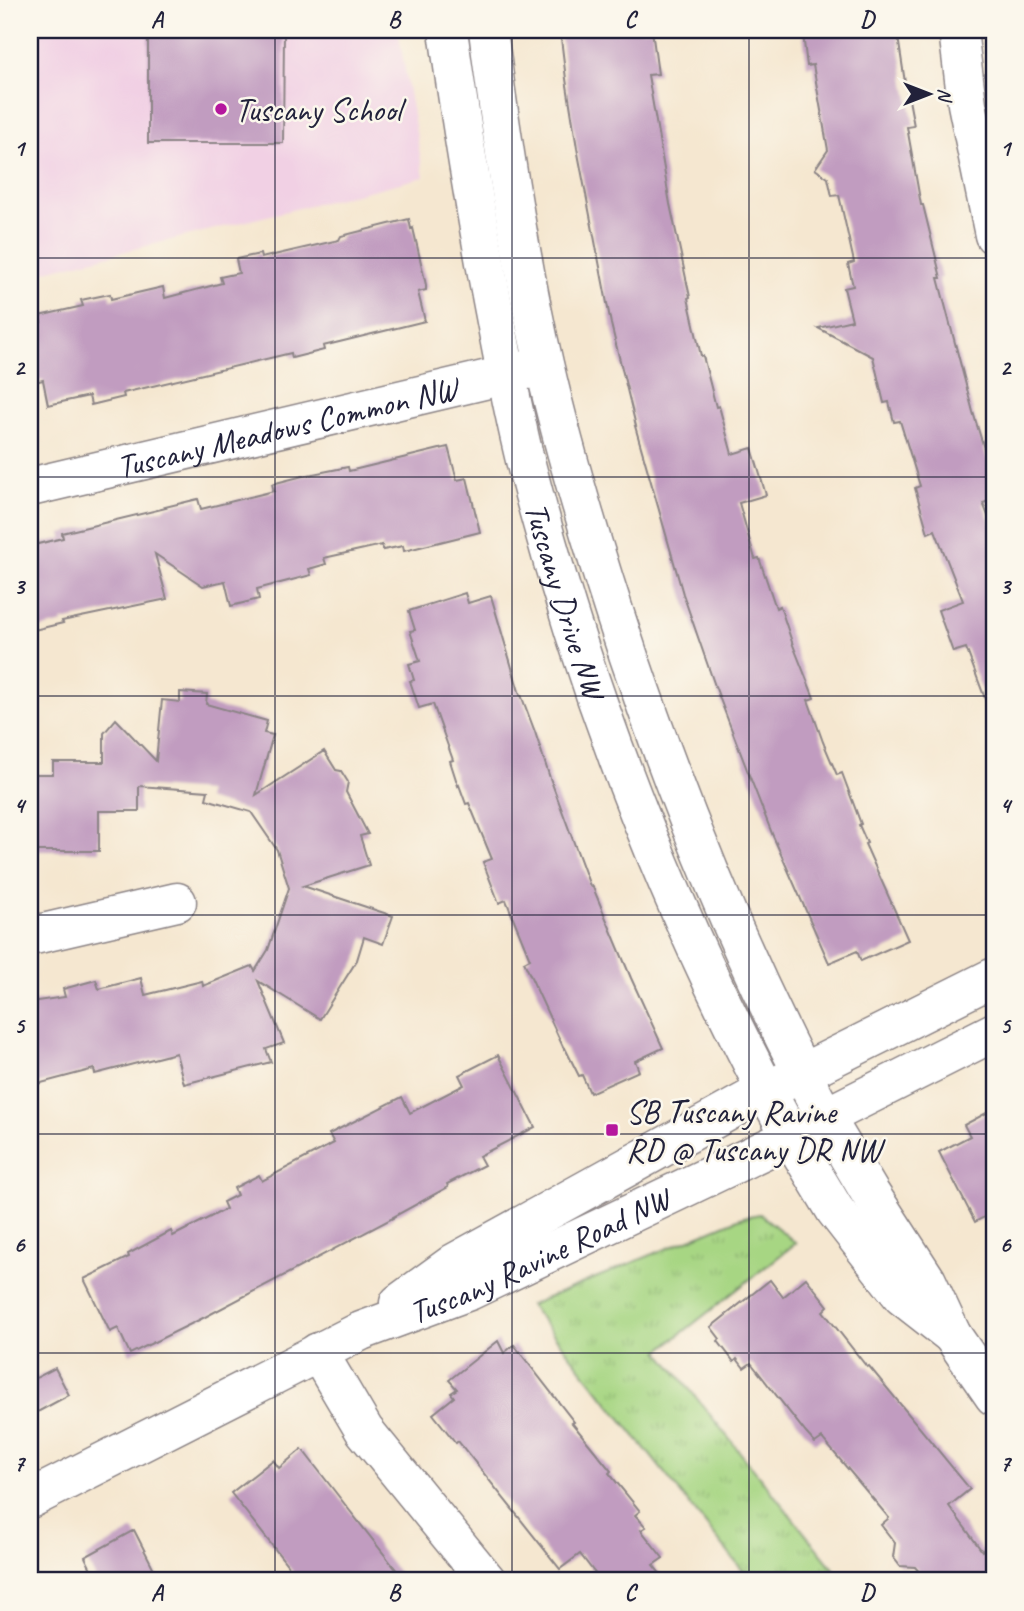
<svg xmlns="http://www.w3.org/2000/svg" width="1024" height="1611" viewBox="0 0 1024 1611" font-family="Caveat,sans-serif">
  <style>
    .built { fill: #f1d0e4 }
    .grass { fill: url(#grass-tufts); stroke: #647c5f; stroke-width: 2 }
    .building { fill: #c19cc0 }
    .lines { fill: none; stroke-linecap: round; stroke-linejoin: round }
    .street-casing { stroke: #8c8486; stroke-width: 41 }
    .secondary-casing { stroke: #8c8486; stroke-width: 41 }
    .street { stroke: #fff; stroke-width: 38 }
    .secondary { stroke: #fff; stroke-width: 38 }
    .grid { fill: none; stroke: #22223b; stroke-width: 2; stroke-opacity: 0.55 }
    .poi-dot { fill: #b5179e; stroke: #fbf7ec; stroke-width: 2.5 }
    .labels { text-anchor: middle; stroke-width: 5; stroke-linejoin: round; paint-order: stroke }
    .poi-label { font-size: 33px; fill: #22223b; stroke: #fbf7ec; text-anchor: start }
    .street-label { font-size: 33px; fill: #22223b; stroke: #fbf7ec }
    .neatline { fill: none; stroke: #22223b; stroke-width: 2.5 }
    .grid-label { font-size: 23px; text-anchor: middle; font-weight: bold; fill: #22223b }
  </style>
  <defs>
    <pattern id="grass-tufts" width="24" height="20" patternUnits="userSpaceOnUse" patternTransform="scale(1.75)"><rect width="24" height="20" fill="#a7d683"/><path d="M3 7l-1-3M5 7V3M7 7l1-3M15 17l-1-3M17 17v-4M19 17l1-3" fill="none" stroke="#8fb772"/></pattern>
  </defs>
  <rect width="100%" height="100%" fill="#fbf7ec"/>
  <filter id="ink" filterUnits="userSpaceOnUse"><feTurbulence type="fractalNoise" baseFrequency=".0143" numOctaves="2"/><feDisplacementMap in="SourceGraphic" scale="14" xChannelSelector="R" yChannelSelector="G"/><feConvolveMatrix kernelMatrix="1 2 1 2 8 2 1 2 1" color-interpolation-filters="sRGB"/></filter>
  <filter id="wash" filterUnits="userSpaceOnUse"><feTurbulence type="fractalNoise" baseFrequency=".00686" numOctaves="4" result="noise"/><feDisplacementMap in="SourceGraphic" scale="28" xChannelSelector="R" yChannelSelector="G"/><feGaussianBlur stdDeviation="1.57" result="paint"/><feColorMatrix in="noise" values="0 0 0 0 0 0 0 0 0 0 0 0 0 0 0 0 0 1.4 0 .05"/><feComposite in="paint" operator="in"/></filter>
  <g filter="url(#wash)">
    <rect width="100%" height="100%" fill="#f5e7d0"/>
    <path class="built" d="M30,30H398L424,177L30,275Z"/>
    <path class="grass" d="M760,1214L796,1243L659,1351L843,1581H751L530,1305L743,1217Z"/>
    <g id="blocks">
      <g class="building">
        <path d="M148,30H276L284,31L283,143H148Z"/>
        <path d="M560,30H652L658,74L648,75L670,204L690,297L688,298L701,356H703L716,407L719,406L732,454L752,448L766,495L739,503L755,559L759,558L776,608L780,606L793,645L814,698L808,700L823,742L837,775L842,773L861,824L859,825L867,843L865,844L908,940L861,961L857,951L829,963L773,836L746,767L715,686L683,594L635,426H636L611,324L577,148L566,79Z"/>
        <path d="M835,30H897L906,89H907L914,126L907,127L921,205H923L941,278H938L973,412L989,465L994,463V499L983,503L994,531V716L992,717L966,648L953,652L938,610L963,601L935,530L928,533L915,488L920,486L900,421L894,422L889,402L884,403L873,357L818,328L852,320L844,288L853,286L848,264L854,262L839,195L832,196L828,178L815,169L828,150L813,65L807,66L803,34Z"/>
        <path d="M409,219L411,229L413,228L426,285V290L418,292L425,321L323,346L324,350L292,358L291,353L123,393L124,397L91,405L89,396L48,405L43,380L30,383V325L41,322L39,316L83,306L81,300L110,294L111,299L163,287L165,298L222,283L220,277L239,273L236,259L260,254L261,258L339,240L341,236Z"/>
        <path d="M448,447L457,480L467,478L480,532L404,551L403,546L383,550L382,545L324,558L326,564L309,569L311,575L257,589L259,599L231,606L225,581L203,586L155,554L167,599L62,621L63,623L30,631V546L63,538L62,533L166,508L165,507L198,499L201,509L274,491L272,484L303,476L348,467L349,471Z"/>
        <path d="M465,593L468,603L491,596L520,695H521L535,732L550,778L590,886L592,885L631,978L663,1048L635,1061L639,1071L590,1093L582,1075L579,1076L565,1048L564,1049L524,962L530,959L506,900L499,903L483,862L492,859L469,803L466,804L459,785L458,786L450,761L453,760L433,704L419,708L410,681L414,680L409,664L420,661L410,631L415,630L409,611Z"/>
        <path d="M180,692L207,694L206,704L267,721L264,733L273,735L256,795L324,751L336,770L341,771L348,782L346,792L368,834L360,836L369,865L303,886L393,916L383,944L364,937L357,960L320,1019L258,981L284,1043L266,1049L271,1062L184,1084L176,1053L95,1074L94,1069L30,1086V1002L65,997L63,989L96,980L99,989L141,978L145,995L202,981L203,986L252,966L255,971L268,950L289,888L277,850L251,812L206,799L208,791L139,786V811H99V851H30V774H53V762H104V733L116,719L156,761L162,700L180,702Z"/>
        <path d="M498,1055L535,1127L479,1156L484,1165L447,1184L448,1187L393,1217V1218L205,1317L130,1354L118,1328L110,1332L84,1279L129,1257L128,1254L171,1231L173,1236L226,1209L223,1202L237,1195L234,1188L259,1175L262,1181L334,1143L329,1134L402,1097L410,1113L464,1085L459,1075Z"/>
        <path d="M994,1109V1212L975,1222L939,1152L970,1136L964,1125Z"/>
        <path d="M806,1278L828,1306L823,1311L867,1367L869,1366L970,1489L949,1506L982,1551L994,1541V1581H927L915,1567L900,1566L893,1557L895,1543L881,1525L889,1518L822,1438L815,1443L806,1433L751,1363L744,1368L737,1359L734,1362L718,1341L720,1339L711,1327L770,1280L783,1297Z"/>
        <path d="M498,1341L504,1353L514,1345L574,1422L572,1423L611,1471L609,1473L640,1511L635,1515L646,1527L641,1530L663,1558L653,1565L666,1581H601L580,1554L560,1569L458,1441L456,1443L433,1414L454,1397L451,1393L457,1389L449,1380Z"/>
        <path d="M55,1368L69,1395L30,1416V1381Z"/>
        <path d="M302,1449L350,1511L405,1581H300L231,1493L273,1460L279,1468Z"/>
        <path d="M134,1530L160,1581H97L85,1557Z"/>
      </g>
    </g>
  </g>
  <g filter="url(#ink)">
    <use href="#blocks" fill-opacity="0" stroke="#8c8486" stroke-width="2"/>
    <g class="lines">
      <g class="street-casing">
        <g id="street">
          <path d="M958,30L967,104L994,235"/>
          <path id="s1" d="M30,487L539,367"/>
          <path d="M30,936L177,902"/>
          <path d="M825,1117L870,1193L927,1281L952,1335L994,1396"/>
          <path d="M399,1303L454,1263L765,1091"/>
          <path d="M318,1352L364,1430L487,1581"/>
          <path id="s2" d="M30,1499L361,1331L469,1291L791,1137L835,1210L902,1296L952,1335"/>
        </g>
      </g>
      <g class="secondary-casing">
        <g id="secondary">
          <path id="s3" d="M448,30C459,113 473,196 488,279C500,342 511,405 527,468C587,701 676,927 791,1137L825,1117L994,1032"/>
          <path d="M488,30C502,142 519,254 544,364C567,463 597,561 629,657C683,816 746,970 825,1117"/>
          <path d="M780,1084L994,977"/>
        </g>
      </g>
      <use href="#street" class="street"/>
      <use href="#secondary" class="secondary"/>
    </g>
  </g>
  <path class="grid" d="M275,30V1581M512,30V1581M749,30V1581M30,258H994M30,477H994M30,696H994M30,915H994M30,1134H994M30,1353H994"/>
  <g class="poi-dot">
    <circle cx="221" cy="109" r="7"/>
    <rect x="605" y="1123" width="14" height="14" rx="3.5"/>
  </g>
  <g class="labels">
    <g class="poi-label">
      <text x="235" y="121">Tuscany School</text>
      <text x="626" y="1123">SB Tuscany Ravine<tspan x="626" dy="38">RD @ Tuscany DR NW</tspan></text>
    </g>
    <g class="street-label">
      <text dy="12" stroke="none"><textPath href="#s1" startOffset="264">Tuscany Meadows Common NW</textPath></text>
      <text dy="12" stroke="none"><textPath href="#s3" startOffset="583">Tuscany Drive NW</textPath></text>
      <text dy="12" stroke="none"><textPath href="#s2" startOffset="565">Tuscany Ravine Road NW</textPath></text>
    </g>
  </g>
  <rect width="1024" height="1611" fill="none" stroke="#fbf7ec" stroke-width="77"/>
  <g transform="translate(929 94) rotate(90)" stroke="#fbf7ec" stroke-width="5" paint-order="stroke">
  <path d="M0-5L12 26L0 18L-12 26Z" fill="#22223b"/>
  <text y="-10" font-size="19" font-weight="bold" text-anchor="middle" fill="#22223b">N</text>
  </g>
  <rect x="38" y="38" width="948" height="1534" class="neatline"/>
  <g class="grid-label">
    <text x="157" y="27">A</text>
    <text x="394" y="27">B</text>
    <text x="630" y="27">C</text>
    <text x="867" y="27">D</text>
    <text x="19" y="156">1</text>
    <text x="1005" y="156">1</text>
    <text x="19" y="375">2</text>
    <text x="1005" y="375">2</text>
    <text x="19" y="594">3</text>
    <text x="1005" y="594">3</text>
    <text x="19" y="813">4</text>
    <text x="1005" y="813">4</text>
    <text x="19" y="1033">5</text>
    <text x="1005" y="1033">5</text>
    <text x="19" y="1252">6</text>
    <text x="1005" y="1252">6</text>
    <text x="19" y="1471">7</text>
    <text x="1005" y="1471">7</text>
    <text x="157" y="1600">A</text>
    <text x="394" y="1600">B</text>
    <text x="630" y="1600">C</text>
    <text x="867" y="1600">D</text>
  </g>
</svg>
